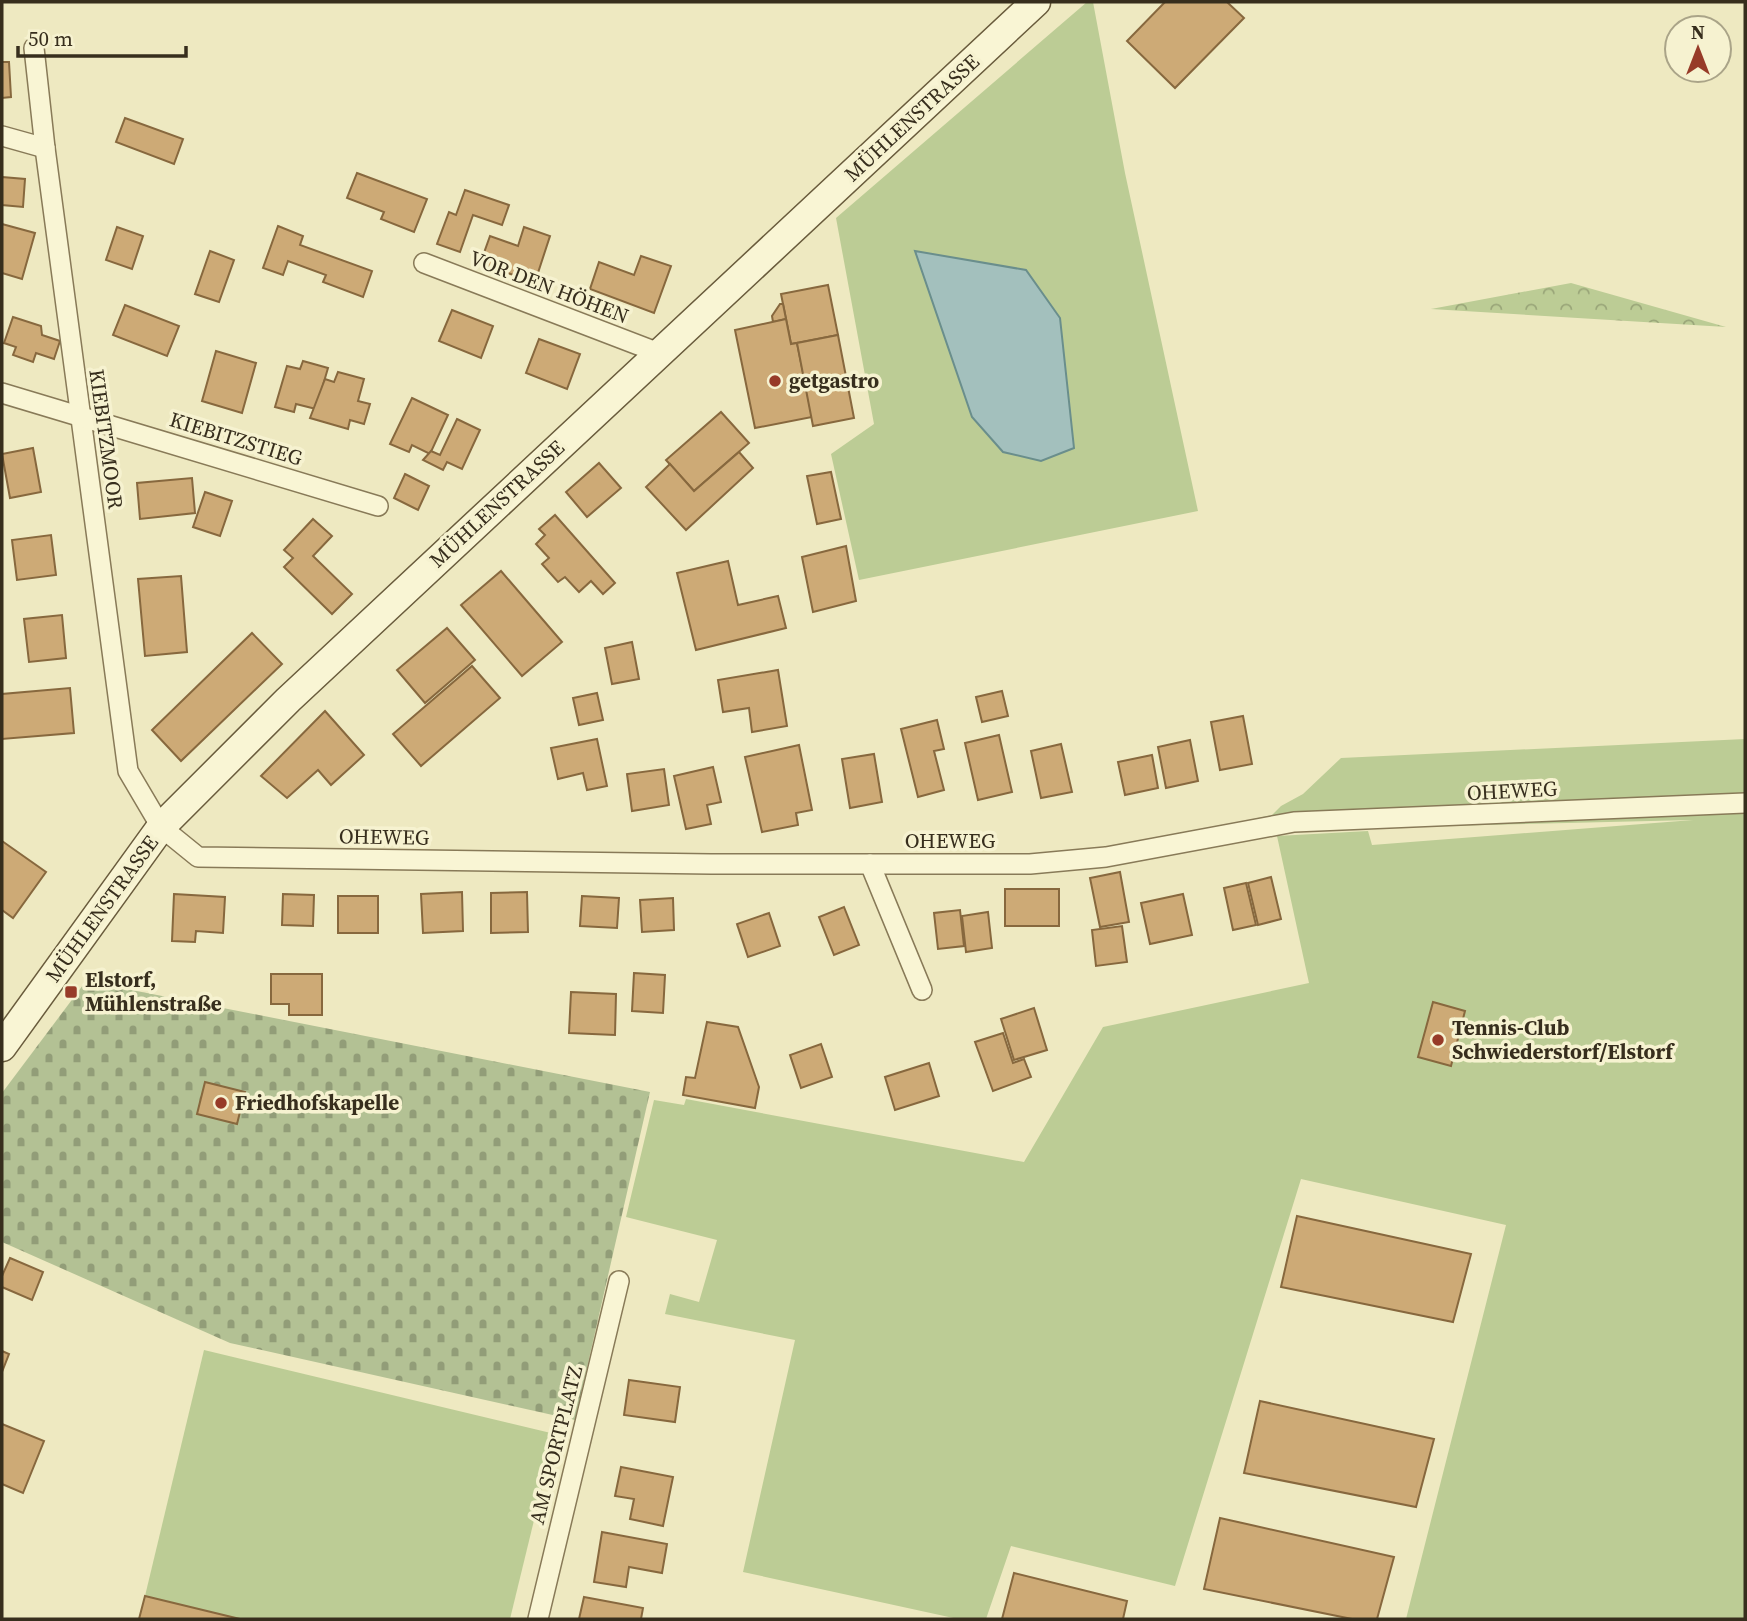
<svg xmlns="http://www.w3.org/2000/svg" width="1747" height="1621" viewBox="0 0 1747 1621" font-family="'Source Serif 4',serif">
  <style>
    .grass { fill: #bccc95 }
    .forest { fill: url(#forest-crowns) }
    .cemetery { fill: url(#cemetery-stones) }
    .water { fill: #a3c0bd; stroke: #6a8e8c; stroke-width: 2 }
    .building { fill: #cdaa76; stroke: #87683e; stroke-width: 2 }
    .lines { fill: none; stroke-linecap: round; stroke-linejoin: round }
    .street-casing { stroke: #887a58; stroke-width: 22 }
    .secondary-casing { stroke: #695b3c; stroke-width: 31 }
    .street { stroke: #f9f5d4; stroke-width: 19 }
    .secondary { stroke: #f9f5d4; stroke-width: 28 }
    .poi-dot { fill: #973b28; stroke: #f6f2d0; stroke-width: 2.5 }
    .labels { text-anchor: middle; stroke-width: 7; stroke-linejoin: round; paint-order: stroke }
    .street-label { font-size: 21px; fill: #372e1d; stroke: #f6f2d0 }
    .poi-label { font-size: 21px; font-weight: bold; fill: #372e1d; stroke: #f6f2d0; text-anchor: start }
  </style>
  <defs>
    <pattern id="forest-crowns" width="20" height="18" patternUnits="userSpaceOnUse" patternTransform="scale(1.75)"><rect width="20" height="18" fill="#bccc95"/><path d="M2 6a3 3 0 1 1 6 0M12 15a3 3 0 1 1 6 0" fill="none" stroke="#9aa679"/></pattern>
    <pattern id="cemetery-stones" width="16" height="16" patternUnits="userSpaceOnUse" patternTransform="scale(1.75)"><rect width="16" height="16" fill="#b3c194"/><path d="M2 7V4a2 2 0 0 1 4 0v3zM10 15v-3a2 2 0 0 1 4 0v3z" fill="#929d78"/></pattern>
  </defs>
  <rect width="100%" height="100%" fill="#eee9c1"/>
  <g class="grass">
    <path d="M1087,2H1093L1125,173L1198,511L859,580L831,454L874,424L836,218Z"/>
    <path d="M1745,739V1619H1406L1506,1225L1301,1179L1175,1586L1011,1546L986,1619H958L743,1572L795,1340L665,1314L670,1294L699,1302L717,1240L626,1217L654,1100L684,1105L686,1099L1024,1162L1103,1027L1309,983L1277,836L1368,831L1372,845L1693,820L1238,831L1105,851L1272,815L1281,806L1303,794L1341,758Z"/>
    <path d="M204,1350L555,1434L510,1619H240L145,1596Z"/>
  </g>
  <path class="forest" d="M1571,283L1726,327L1431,309Z"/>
  <path class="cemetery" d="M86,981L650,1092L575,1420L230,1343L2,1242V1093Z"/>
  <path class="water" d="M915,251L1026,270L1060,318L1074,448L1041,461L1003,452L972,417Z"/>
  <g class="building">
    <path d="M1165,2H1227L1244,18L1175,88L1127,41Z"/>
    <path d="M2,62H9L11,97L2,98Z"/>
    <path d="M125,118L183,139L174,164L116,142Z"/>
    <path d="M357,173L427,199L414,232L381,219L384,212L347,198Z"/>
    <path d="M2,177L25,179L23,207L2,205Z"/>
    <path d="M465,190L509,205L502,225L473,215L460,252L437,244L449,212L456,215Z"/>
    <path d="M2,224L35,233L22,279L2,273Z"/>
    <path d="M278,226L303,236L300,245L372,271L363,297L323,282L326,275L288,261L283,275L263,268Z"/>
    <path d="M117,227L143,236L132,269L106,260Z"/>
    <path d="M524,227L550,236L535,282L480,264L490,236L518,246Z"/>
    <path d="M210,251L234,260L219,302L195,294Z"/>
    <path d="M641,256L671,266L654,313L590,289L599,262L634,275Z"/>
    <path d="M828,285L838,335L791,344L781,294Z"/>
    <path d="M780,304H783L786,319L773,322L772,316Z"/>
    <path d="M125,305L179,326L167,356L113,335Z"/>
    <path d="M452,310L493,326L481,358L439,341Z"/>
    <path d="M13,317L41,326L42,335L60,341L54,359L36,353L33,362L13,355L16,347L4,343Z"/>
    <path d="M786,319L791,344L797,343L812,417L755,428L735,330Z"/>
    <path d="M838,335L854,418L813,426L797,343Z"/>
    <path d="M539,339L580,354L567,389L526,373Z"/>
    <path d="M216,351L256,363L242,413L202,401Z"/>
    <path d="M303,361L328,368L316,409L296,404L294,412L275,407L287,366L300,369Z"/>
    <path d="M338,372L364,379L358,401L370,404L364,424L350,420L348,429L310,418L325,379L334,382Z"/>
    <path d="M412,398L448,415L430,454L412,445L409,452L390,444Z"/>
    <path d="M721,412L749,443L694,491L666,460Z"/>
    <path d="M457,419L480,430L462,469L447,462L443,470L423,460L431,451L440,455Z"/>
    <path d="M33,448L41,492L10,498L2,454Z"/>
    <path d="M739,452L753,468L686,530L646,487L670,464L694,491Z"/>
    <path d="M599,463L621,488L587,517L566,492Z"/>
    <path d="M831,472L841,519L817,524L807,476Z"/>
    <path d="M405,474L429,486L418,510L394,498Z"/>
    <path d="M192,478L195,513L140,519L137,483Z"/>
    <path d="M205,492L232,501L220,536L193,527Z"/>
    <path d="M555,515L615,583L603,594L591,581L579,592L565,577L558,582L542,564L549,558L536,544L545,535L539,529Z"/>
    <path d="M313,519L332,536L313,556L352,594L332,614L284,567L293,558L284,550Z"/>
    <path d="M51,535L56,575L17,580L12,540Z"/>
    <path d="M846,546L856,601L813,612L802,557Z"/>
    <path d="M728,561L738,605L778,596L786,628L696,650L677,573Z"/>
    <path d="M501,571L562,642L522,676L461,605Z"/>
    <path d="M181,576L187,652L145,656L138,579Z"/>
    <path d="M62,615L66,658L29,662L24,619Z"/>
    <path d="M447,628L475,660L425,703L397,670Z"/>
    <path d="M252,633L282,664L181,761L152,730Z"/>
    <path d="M632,642L639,679L612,684L605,648Z"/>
    <path d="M472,666L500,698L421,766L393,734Z"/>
    <path d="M778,670L787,726L752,732L749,708L723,712L718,680Z"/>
    <path d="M70,688L74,733L2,739V694Z"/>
    <path d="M1002,691L1008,716L982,722L976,697Z"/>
    <path d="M597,693L603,720L579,725L573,698Z"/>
    <path d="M325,711L364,755L331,785L318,770L287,798L261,776Z"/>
    <path d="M1243,716L1252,764L1220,770L1211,722Z"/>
    <path d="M937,720L944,749L934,751L944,790L918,797L901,729Z"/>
    <path d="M999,735L1012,792L978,800L965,743Z"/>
    <path d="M597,739L607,786L587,790L583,773L558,779L551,748Z"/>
    <path d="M1190,740L1198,781L1166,788L1158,747Z"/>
    <path d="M1061,744L1072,792L1041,798L1031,751Z"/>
    <path d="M799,745L812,810L796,813L798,825L762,832L745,757Z"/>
    <path d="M874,754L882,802L850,808L842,759Z"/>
    <path d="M1152,755L1158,788L1125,795L1118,762Z"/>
    <path d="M713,767L721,802L707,805L711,824L686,829L674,776Z"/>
    <path d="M664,769L669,805L632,811L627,774Z"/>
    <path d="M2,841L46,872L13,918L2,910Z"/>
    <path d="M1120,872L1129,922L1100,927L1090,878Z"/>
    <path d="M1271,877L1281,919L1258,925L1248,883Z"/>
    <path d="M1246,883L1256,925L1233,930L1224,888Z"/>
    <rect x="1005" y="889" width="54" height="37"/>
    <path d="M462,892L463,931L423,933L421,894Z"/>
    <path d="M527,892L528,932L491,933V893Z"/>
    <path d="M174,894L225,897L223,933L196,931L195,942L172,941Z"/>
    <path d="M283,894L314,895L313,926L282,925Z"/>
    <path d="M1183,894L1192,935L1150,944L1141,903Z"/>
    <rect x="338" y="896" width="40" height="37"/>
    <path d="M582,896L619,898L617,928L580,926Z"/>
    <path d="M673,898L674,930L642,932L640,900Z"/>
    <path d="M844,907L859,945L834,955L819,917Z"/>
    <path d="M960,910L964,946L938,949L934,913Z"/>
    <path d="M988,912L992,948L966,952L962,916Z"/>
    <path d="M769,913L780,946L748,957L737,924Z"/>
    <path d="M1122,926L1127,962L1096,966L1092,930Z"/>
    <path d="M634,973L665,975L663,1013L632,1011Z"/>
    <path d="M271,974H322V1015H289V1004H271Z"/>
    <path d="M571,992L616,994L615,1035L569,1033Z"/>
    <path d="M1433,1002L1465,1011L1451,1066L1418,1057Z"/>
    <path d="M1034,1008L1047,1050L1014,1060L1001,1019Z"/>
    <path d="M707,1022L738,1027L759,1087L755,1108L683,1095L686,1077L695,1078Z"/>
    <path d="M1003,1033L1013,1063L1024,1059L1031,1077L993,1091L975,1042Z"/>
    <path d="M821,1044L832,1077L801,1088L790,1055Z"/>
    <path d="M929,1063L939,1096L895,1110L885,1077Z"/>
    <path d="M205,1082L245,1092L237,1124L197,1114Z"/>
    <path d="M1297,1216L1471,1254L1453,1322L1281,1287Z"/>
    <path d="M10,1258L43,1272L32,1300L2,1287V1276Z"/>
    <path d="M2,1351L9,1354L2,1372Z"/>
    <path d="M629,1380L680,1387L675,1422L624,1415Z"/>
    <path d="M1260,1401L1434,1439L1416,1507L1244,1473Z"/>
    <path d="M2,1424L44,1441L23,1493L2,1484Z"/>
    <path d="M621,1467L673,1477L663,1526L630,1519L634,1499L615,1496Z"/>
    <path d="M1220,1518L1394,1557L1377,1619H1352L1204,1589Z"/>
    <path d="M602,1532L667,1544L662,1573L629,1567L626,1587L594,1582Z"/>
    <path d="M1014,1573L1127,1601L1123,1619H1002Z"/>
    <path d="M145,1596L240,1619H139Z"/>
    <path d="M584,1597L643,1608L641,1619H579Z"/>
  </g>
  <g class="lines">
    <g class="street-casing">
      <g id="street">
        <path d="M34,48L45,148L128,771L161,827L198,857L711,864H1030L1106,857L1294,822L1745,803"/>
        <path d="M2,136L45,148"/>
        <path d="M424,263L659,353"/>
        <path d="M2,393L378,506"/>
        <path d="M870,864L922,990"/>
        <path d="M538,1619L619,1281"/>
      </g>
    </g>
    <g class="secondary-casing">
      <path id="secondary" d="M2,1047L161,827L288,700L1036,2"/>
    </g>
    <use href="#street" class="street"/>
    <use href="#secondary" class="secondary"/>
  </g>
  <g class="poi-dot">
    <circle cx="775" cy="381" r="7"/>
    <rect x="64" y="985" width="14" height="14" rx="3.5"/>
    <circle cx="1438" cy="1040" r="7"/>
    <circle cx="221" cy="1103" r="7"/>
  </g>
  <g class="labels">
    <g class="street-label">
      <text transform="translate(912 118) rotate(-43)" y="7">MÜHLENSTRASSE</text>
      <text transform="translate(549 287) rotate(21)" y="7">VOR DEN HÖHEN</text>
      <text transform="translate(106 439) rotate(82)" y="7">KIEBITZMOOR</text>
      <text transform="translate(236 439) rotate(17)" y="7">KIEBITZSTIEG</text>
      <text transform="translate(497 504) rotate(-43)" y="7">MÜHLENSTRASSE</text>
      <text transform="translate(1512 791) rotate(-3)" y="7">OHEWEG</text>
      <text transform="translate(384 837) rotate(1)" y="7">OHEWEG</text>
      <text x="950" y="848">OHEWEG</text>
      <text transform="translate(102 909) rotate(-54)" y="7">MÜHLENSTRASSE</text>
      <text transform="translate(556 1445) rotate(-76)" y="7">AM SPORTPLATZ</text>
    </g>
    <g class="poi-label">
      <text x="789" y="388">getgastro</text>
      <text x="85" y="987">Elstorf,<tspan x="85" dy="24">Mühlenstraße</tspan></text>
      <text x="1452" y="1035">Tennis-Club<tspan x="1452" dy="24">Schwiederstorf/Elstorf</tspan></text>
      <text x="235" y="1110">Friedhofskapelle</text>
    </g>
  </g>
  <rect width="1747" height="1621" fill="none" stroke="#372e1d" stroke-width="7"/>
  <g transform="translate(1698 49)"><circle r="33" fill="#f6f2d0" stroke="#aaa488" stroke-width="2"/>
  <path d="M0-5L12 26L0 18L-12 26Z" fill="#973b28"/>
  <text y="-10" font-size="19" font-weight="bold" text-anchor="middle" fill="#372e1d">N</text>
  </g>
  <path d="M18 46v10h168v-10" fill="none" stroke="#372e1d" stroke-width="3.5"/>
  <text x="28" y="46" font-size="21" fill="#372e1d" stroke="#f6f2d0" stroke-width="5" paint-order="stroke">50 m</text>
</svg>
